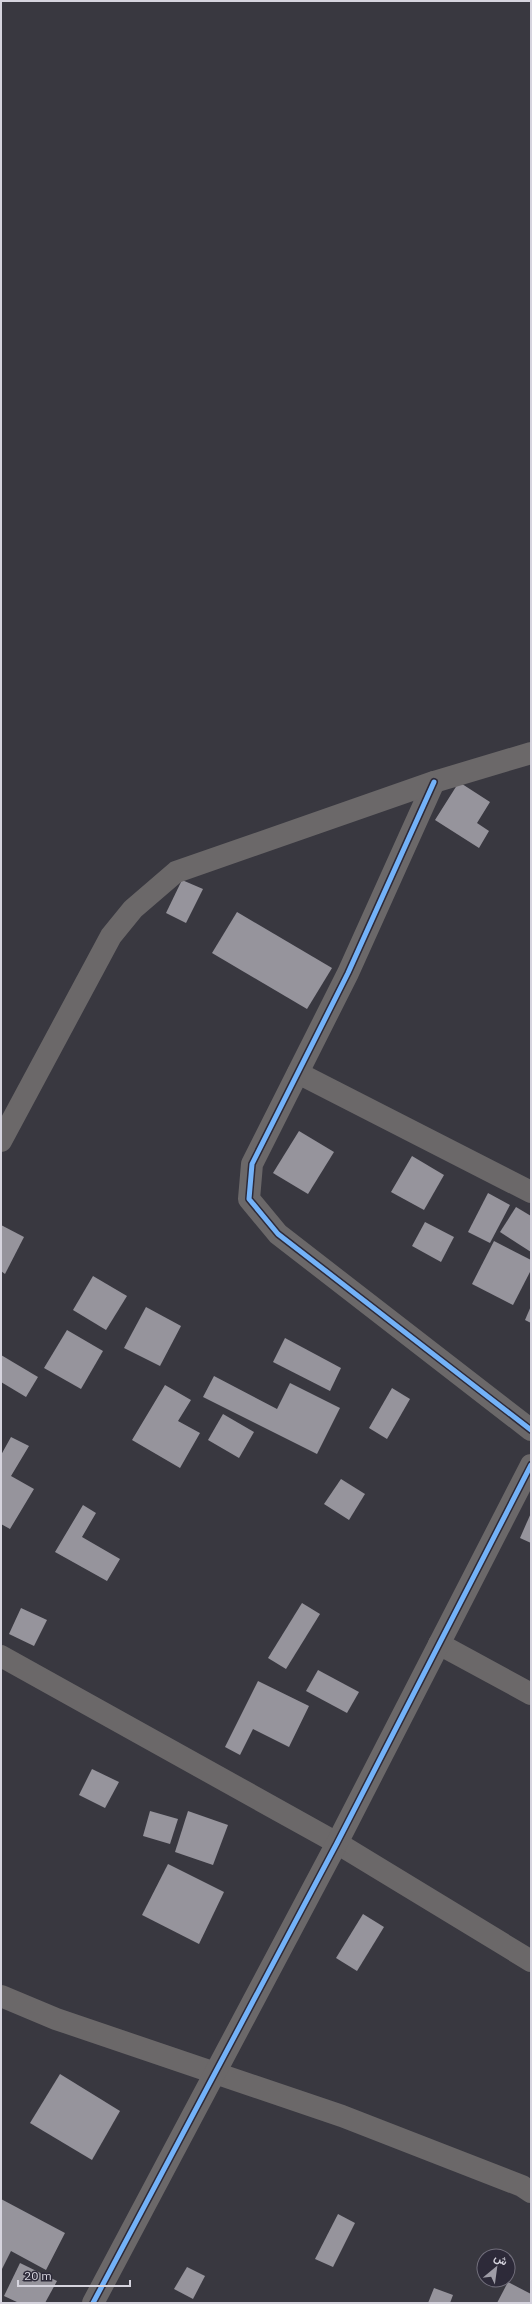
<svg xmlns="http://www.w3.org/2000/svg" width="532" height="2304" viewBox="0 0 532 2304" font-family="'IBM Plex Sans',Vazirmatn,sans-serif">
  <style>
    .building { fill: #96949c }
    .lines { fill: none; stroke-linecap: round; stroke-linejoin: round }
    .minor { stroke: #6b6869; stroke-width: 22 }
    .cycleway-casing { stroke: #2d2a39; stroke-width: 8 }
    .cycleway { stroke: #73b2f8; stroke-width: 5 }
  </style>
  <rect width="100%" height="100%" fill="#393840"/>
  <g class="building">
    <path d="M459,782L490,802L477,823L489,831L479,848L435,820Z"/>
    <path d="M182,880L203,889L186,923L166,913Z"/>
    <path d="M237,912L332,968L307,1009L212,953Z"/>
    <path d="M299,1131L334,1152L308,1194L273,1173Z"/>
    <path d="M412,1156L444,1175L424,1210L391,1192Z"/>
    <path d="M488,1193L510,1205L490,1243L468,1232Z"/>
    <path d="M516,1207L531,1216V1252L500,1232Z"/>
    <path d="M425,1222L454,1237L441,1262L412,1246Z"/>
    <path d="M1,1225L24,1237L5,1274L1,1271Z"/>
    <path d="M494,1241L531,1260V1270L513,1305L472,1284Z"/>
    <path d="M93,1276L127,1296L106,1330L73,1310Z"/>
    <path d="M531,1306V1323L525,1320Z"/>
    <path d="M146,1307L181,1326L160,1366L124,1348Z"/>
    <path d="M67,1330L103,1351L81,1389L44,1368Z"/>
    <path d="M285,1338L341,1368L330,1391L273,1362Z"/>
    <path d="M1,1355L38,1377L26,1397L1,1382Z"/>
    <path d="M214,1376L277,1409L290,1383L340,1408L317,1454L203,1397Z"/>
    <path d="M165,1385L191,1400L178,1421L200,1433L180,1468L132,1440Z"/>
    <path d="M392,1388L410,1399L387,1439L369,1428Z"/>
    <path d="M223,1414L254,1432L239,1458L208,1440Z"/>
    <path d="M11,1437L29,1446L11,1476L34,1489L10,1529L1,1524V1455Z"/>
    <path d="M341,1479L365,1494L349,1520L324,1504Z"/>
    <path d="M83,1505L96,1513L82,1537L120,1559L107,1581L55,1552Z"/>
    <path d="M531,1513V1543L520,1538Z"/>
    <path d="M302,1603L320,1614L286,1669L268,1658Z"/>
    <path d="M21,1608L47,1620L34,1646L9,1634Z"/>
    <path d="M318,1670L359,1692L347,1713L306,1691Z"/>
    <path d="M258,1681L309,1706L289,1747L253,1729L240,1755L225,1747Z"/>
    <path d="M92,1769L119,1782L105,1808L79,1795Z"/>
    <path d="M150,1811L178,1819L170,1844L143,1836Z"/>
    <path d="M188,1811L228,1825L213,1865L175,1852Z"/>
    <path d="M168,1864L224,1892L199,1944L142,1915Z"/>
    <path d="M363,1914L384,1927L357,1971L336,1958Z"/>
    <path d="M60,2074L120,2111L92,2160L30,2123Z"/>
    <path d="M1,2199L65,2233L46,2270L11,2251L1,2271Z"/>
    <path d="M338,2214L355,2223L333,2267L315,2259Z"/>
    <path d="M20,2263L57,2281L45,2303H19L4,2296Z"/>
    <path d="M187,2267L205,2276L193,2299L174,2289Z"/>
    <path d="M508,2282L531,2294V2303H497Z"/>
    <path d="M434,2288L453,2295L450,2303H428Z"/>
  </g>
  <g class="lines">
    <g class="minor">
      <path d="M434,782L348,973L252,1164L249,1199L278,1234L531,1430"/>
      <path d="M298,1073L531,1192"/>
      <path d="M1,1141L111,936L133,909L176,872L434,782L531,753"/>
      <path d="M439,1644L531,1694"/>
      <path d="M1,1656L337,1843L531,1961"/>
      <path d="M1,1996L56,2019L342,2116L522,2186L531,2192"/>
      <path d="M93,2303L337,1843L531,1465"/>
    </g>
    <g class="cycleway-casing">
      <g id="cycleway">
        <path d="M434,782L348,973L252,1164L249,1199L278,1234L531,1430"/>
        <path d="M93,2303L337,1843L531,1465"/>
      </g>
    </g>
    <use href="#cycleway" class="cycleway"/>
  </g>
  <rect width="532" height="2304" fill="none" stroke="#d6d4de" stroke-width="4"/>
  <g transform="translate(496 2268) rotate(29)"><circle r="19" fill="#2d2a39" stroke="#716e7b"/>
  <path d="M0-3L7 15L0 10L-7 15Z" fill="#9f9da7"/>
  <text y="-6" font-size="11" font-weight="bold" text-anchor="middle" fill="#d6d4de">ش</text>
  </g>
  <path d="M18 2280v6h112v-6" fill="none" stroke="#d6d4de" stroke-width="2"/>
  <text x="24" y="2280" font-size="12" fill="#d6d4de" stroke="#2d2a39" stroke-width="3" paint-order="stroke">20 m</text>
</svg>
